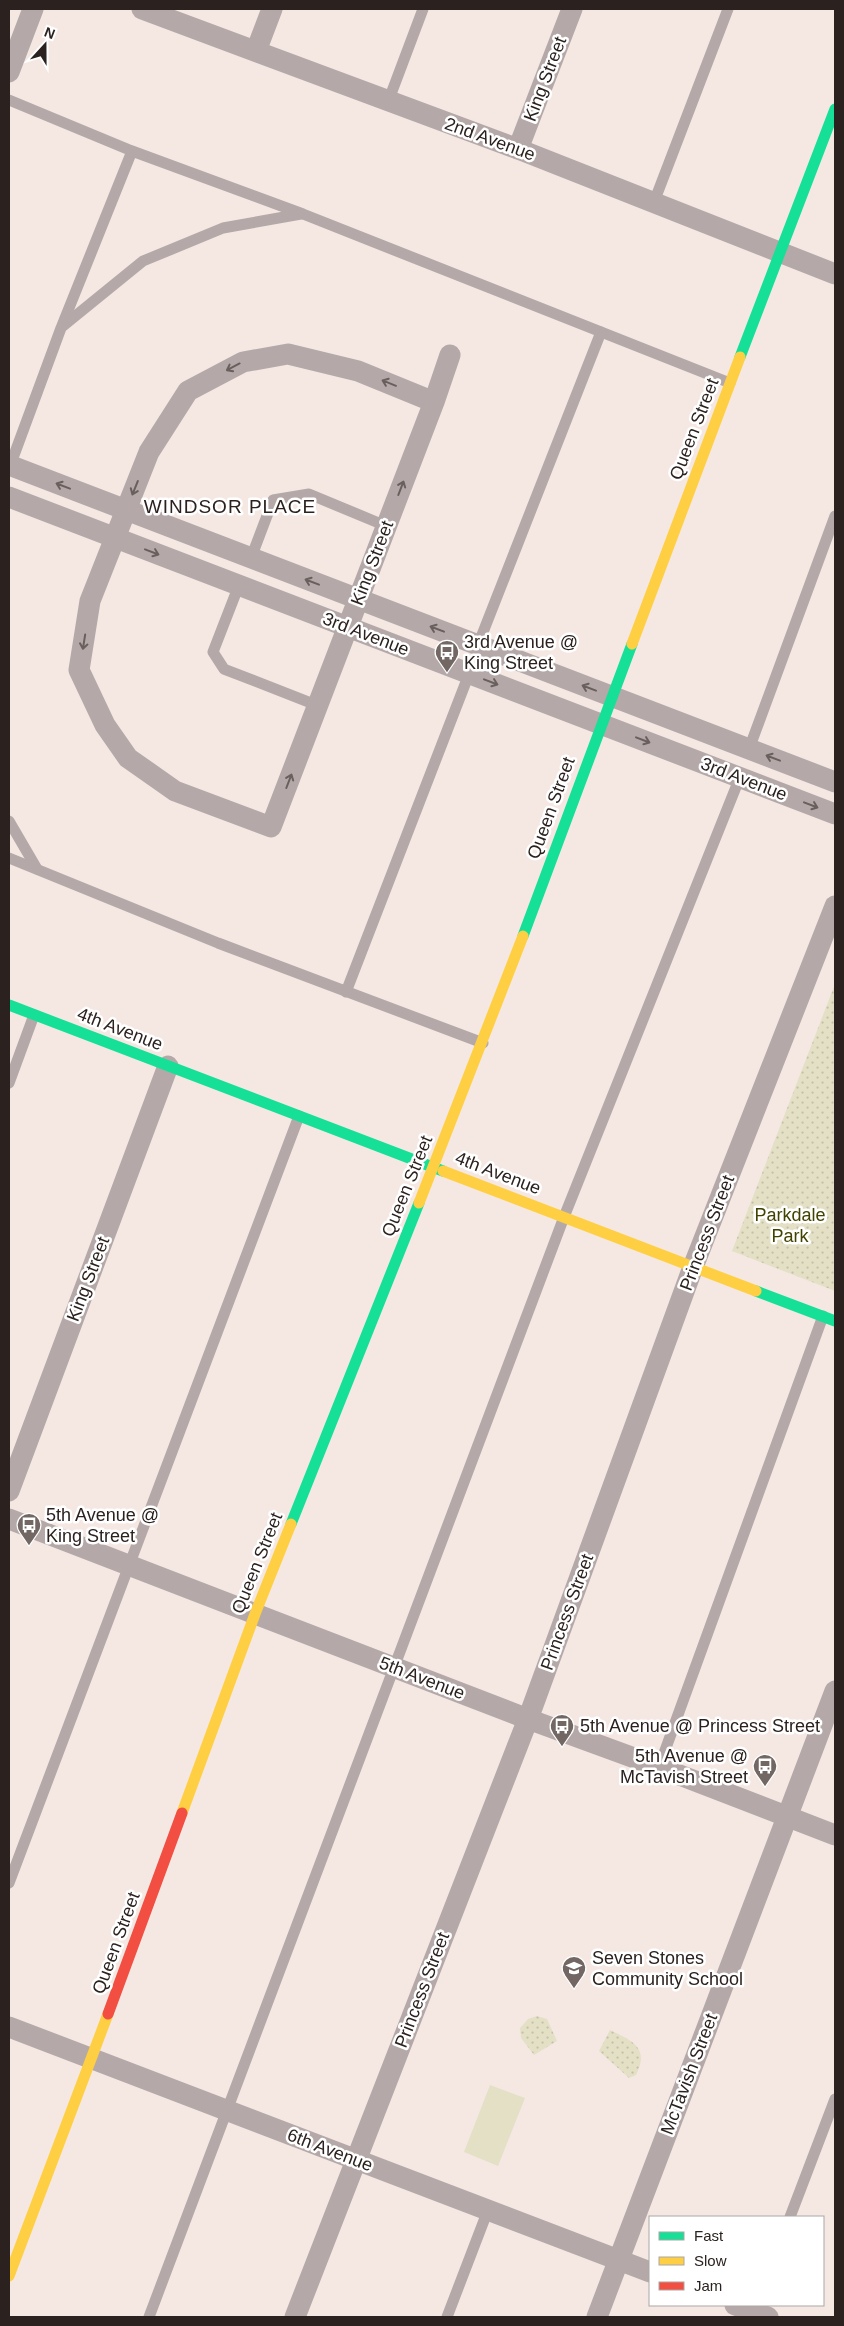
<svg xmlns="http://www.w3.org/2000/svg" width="844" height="2326" viewBox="0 0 844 2326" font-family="Arial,sans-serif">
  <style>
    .grass { fill: #e4e0c6 }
    .park { fill: url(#park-dots) }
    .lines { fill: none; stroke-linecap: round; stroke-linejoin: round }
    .lane { stroke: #b4a9a8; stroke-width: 11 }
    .street { stroke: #b4a9a8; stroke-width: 21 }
    .fast { stroke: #16e098; stroke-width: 11 }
    .slow { stroke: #ffcf43; stroke-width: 11 }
    .jam { stroke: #f24e42; stroke-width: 11 }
    .oneway { stroke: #695f5d }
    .labels { text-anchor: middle; stroke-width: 5; stroke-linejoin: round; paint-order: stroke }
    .street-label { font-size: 18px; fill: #2b221f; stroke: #fff }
    .poi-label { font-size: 18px; fill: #2b221f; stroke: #fff; text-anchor: start }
    .park-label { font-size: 18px; fill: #424300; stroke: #fff }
    .neighbourhood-label { font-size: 19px; letter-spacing: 1px; fill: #2b221f; stroke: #fff }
  </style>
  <defs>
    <pattern id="park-dots" width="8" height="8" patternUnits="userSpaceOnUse" patternTransform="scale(1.25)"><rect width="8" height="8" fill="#e4e0c6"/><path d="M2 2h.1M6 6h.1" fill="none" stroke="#c4c0aa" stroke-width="1.8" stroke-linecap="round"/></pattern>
  </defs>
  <rect width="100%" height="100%" fill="#f5e8e2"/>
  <path class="grass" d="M490,2085L525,2098L498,2166L464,2152Z"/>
  <g class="park">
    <path d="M835,984V1291L732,1251Z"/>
    <path d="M537,2016L547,2019L557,2041L534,2055L521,2038L520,2028L528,2019Z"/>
    <path d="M610,2030C632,2041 650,2047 636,2075L629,2078L599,2051Z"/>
  </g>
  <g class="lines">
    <g class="lane">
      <path d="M9,100L132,151L303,214L730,383"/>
      <path d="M388,102L423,9"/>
      <path d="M654,202L728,9"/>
      <path d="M63,326L143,261L223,228L301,214"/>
      <path d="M10,466L61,328L132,151"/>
      <path d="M251,558L273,500L309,494L386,526"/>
      <path d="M239,585L213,652L224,669L319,706"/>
      <path d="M478,645L601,332"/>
      <path d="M749,749L835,516"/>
      <path d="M9,821L37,869"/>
      <path d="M9,858L218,943L483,1043"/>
      <path d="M346,992L469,674"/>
      <path d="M9,1083L34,1015"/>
      <path d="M659,1767L823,1316"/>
      <path d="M9,1883L299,1116"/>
      <path d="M790,2217L835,2099"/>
      <path d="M149,2317L564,1217L740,777"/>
      <path d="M447,2317L488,2210"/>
    </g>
    <g class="street">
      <path d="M142,9L518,149L835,274"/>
      <path d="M256,51L272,9"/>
      <path d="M9,72L33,9"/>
      <path d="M518,149L572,9"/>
      <path d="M434,402L358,371L288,354L243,362L188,391L149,452L90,601L79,670L105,725L128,758L175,791L271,827L434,402L450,355"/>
      <path d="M9,465L835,782"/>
      <path d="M9,497L835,814"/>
      <path d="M9,1491L168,1066"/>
      <path d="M9,1519L528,1719L659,1767L835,1835"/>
      <path d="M9,2027L650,2272"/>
      <path d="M735,2305L768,2317"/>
      <path d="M295,2317L528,1719L693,1267L835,906"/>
      <path d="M597,2317L835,1691"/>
    </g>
    <g class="fast">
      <path d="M740,357L835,109"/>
      <path d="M523,936L632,644"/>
      <path d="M9,1005L443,1171"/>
      <path d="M756,1291L835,1321"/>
      <path d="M291,1524L419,1203"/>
    </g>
    <g class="slow">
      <path d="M632,644L740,357"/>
      <path d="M443,1171L756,1291"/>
      <path d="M419,1203L523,936"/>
      <path d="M182,1813L255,1614L291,1524"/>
      <path d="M9,2276L108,2014"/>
    </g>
    <path class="jam" d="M108,2014L182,1813"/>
  </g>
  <defs><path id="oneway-shaft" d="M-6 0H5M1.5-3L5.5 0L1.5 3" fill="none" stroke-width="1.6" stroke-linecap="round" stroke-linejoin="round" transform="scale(1.25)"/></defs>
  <g class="oneway">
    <use href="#oneway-shaft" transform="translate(233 367) rotate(152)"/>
    <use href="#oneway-shaft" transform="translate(389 383) rotate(-158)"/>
    <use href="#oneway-shaft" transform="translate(63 486) rotate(-159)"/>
    <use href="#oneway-shaft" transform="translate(135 488) rotate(112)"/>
    <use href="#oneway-shaft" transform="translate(401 488) rotate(-69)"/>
    <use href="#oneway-shaft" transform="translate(152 552) rotate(21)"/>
    <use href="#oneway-shaft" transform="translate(312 582) rotate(-159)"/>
    <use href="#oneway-shaft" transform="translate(437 629) rotate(-159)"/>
    <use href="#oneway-shaft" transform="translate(84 642) rotate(99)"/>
    <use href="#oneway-shaft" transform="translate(491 682) rotate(21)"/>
    <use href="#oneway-shaft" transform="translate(589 688) rotate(-159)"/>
    <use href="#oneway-shaft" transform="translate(643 740) rotate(21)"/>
    <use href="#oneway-shaft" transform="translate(773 758) rotate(-159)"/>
    <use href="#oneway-shaft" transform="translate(289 781) rotate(-69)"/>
    <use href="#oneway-shaft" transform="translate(811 805) rotate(21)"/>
  </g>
  <defs>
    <g id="bus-pin" transform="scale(1.25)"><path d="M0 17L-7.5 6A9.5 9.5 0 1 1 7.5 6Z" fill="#726763" stroke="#fff"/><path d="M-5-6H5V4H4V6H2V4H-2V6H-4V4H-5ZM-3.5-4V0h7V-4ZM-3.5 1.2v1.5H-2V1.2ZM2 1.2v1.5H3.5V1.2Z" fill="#fff"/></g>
    <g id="school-pin" transform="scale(1.25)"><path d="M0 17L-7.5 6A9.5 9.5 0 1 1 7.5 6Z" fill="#726763" stroke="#fff"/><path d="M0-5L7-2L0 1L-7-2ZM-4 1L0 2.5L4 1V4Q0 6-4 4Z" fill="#fff"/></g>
  </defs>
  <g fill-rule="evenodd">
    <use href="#bus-pin" x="447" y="652"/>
    <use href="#bus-pin" x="29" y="1525"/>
    <use href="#bus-pin" x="562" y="1726"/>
    <use href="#bus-pin" x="765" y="1766"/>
    <use href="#school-pin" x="574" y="1968"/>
  </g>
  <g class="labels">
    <g class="street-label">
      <text transform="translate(545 79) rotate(-69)" y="6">King Street</text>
      <text transform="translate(490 139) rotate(20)" y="6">2nd Avenue</text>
      <text transform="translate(694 429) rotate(-69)" y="6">Queen Street</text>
      <text transform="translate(372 563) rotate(-69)" y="6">King Street</text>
      <text transform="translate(366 634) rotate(21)" y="6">3rd Avenue</text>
      <text transform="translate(744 779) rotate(21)" y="6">3rd Avenue</text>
      <text transform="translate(551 808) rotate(-70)" y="6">Queen Street</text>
      <text transform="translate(120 1029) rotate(21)" y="6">4th Avenue</text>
      <text transform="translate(498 1173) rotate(21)" y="6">4th Avenue</text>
      <text transform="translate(407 1186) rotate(-68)" y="6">Queen Street</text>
      <text transform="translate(707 1233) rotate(-69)" y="6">Princess Street</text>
      <text transform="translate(88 1279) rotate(-69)" y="6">King Street</text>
      <text transform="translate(257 1563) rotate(-68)" y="6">Queen Street</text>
      <text transform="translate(567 1612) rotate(-70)" y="6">Princess Street</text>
      <text transform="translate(422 1678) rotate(21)" y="6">5th Avenue</text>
      <text transform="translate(116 1943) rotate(-70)" y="6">Queen Street</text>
      <text transform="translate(422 1990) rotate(-69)" y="6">Princess Street</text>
      <text transform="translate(689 2074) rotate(-69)" y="6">McTavish Street</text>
      <text transform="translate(330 2150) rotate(21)" y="6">6th Avenue</text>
    </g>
    <g class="poi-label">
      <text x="464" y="648">3rd Avenue @<tspan x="464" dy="21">King Street</tspan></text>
      <text x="46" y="1521">5th Avenue @<tspan x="46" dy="21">King Street</tspan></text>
      <text x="580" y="1732">5th Avenue @ Princess Street</text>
      <text x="748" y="1762" text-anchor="end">5th Avenue @<tspan x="748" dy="21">McTavish Street</tspan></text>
      <text x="592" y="1964">Seven Stones<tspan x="592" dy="21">Community School</tspan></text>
    </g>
    <g class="park-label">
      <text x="790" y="1221">Parkdale<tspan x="790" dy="21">Park</tspan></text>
    </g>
    <g class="neighbourhood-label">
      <text x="230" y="513">WINDSOR PLACE</text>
    </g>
  </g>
  <rect width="844" height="2326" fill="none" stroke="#2b221f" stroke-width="20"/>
  <rect x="649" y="2216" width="175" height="90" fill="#ffffff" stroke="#aaa7a5"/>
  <rect x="659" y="2232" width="25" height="8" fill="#16e098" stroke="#aaa7a5"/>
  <text x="694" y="2241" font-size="15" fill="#2b221f">Fast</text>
  <rect x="659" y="2257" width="25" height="8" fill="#ffcf43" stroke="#aaa7a5"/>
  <text x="694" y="2266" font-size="15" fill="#2b221f">Slow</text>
  <rect x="659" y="2282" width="25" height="8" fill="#f24e42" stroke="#aaa7a5"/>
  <text x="694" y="2291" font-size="15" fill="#2b221f">Jam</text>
  <g transform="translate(45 45) rotate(21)" stroke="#ffffff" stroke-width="4" paint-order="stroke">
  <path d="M0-4L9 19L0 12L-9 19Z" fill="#2b221f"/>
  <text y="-8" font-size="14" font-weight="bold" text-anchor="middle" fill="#2b221f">N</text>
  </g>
</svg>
